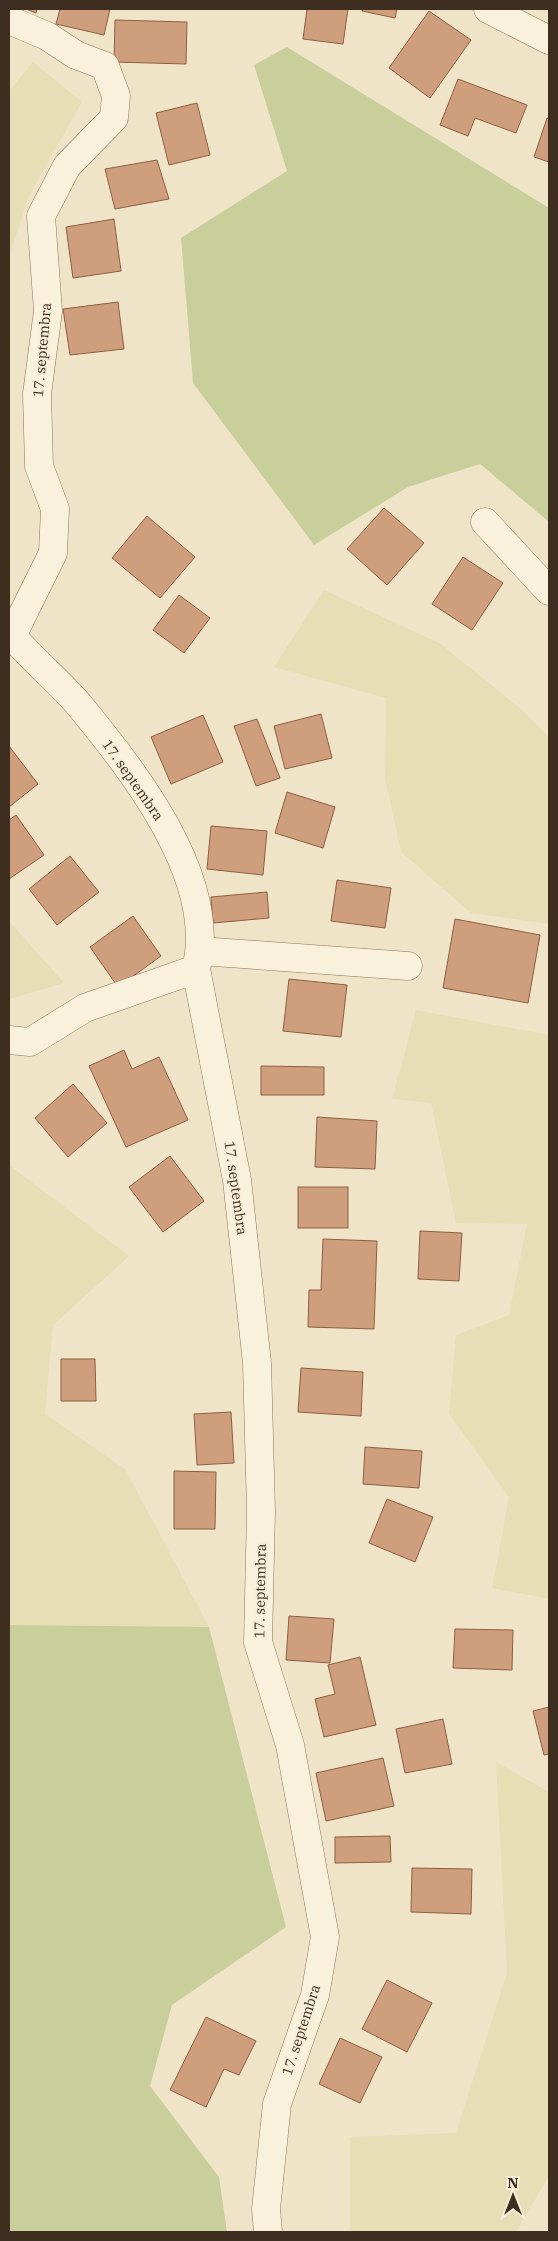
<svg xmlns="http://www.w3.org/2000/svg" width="558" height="2241" viewBox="0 0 558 2241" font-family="'IBM Plex Serif',serif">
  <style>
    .farmland { fill: #e6deb5 }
    .green { fill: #c9cf9b }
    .building { fill: #cf9f7d; stroke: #8d5f41 }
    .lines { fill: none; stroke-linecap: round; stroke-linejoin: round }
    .minor-casing { stroke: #8d765c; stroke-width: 29 }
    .minor { stroke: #faf1dc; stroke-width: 28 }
    .labels { text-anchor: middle; stroke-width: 4; stroke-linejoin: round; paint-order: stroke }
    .street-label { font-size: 14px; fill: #3d2e20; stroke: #f7eed8 }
  </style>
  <rect width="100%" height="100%" fill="#f0e4c8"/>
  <g class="farmland">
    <path d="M33,62L82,102L29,196L9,257V91Z"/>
    <path d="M324,590L441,644L522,710L549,737V924L471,913L401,852L385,778L386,698L274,667Z"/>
    <path d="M9,921L64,983L9,999Z"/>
    <path d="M416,1010L549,1035V1599L492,1588L509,1497L449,1414L456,1335L509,1315L527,1224L456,1223L431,1103L392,1099Z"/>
    <path d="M9,1165L129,1256L53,1325L45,1414L125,1469L209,1627L9,1625Z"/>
    <path d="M496,1762L549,1792V2176L516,2232H350V2137L456,2133L507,1973Z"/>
  </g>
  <g class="green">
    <path d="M287,47L549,208V522L480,464L408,487L314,545L193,383L181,238L287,171L254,65Z"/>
    <path d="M9,1625L209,1627L286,1927L172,2005L150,2086L219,2177L227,2232H9Z"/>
  </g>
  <g class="building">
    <path d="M26,9H37L36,13Z"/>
    <path d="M60,9H110L104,35L56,24Z"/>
    <path d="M307,9H348L343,44L303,39Z"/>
    <path d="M363,9H397L395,18L362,11Z"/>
    <path d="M429,11L471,40L430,98L389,68Z"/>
    <path d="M115,20L187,22L186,64L114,62Z"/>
    <path d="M458,79L527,105L516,133L475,118L468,136L440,125Z"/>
    <path d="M197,103L210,155L169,165L156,113Z"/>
    <path d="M547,118L549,119V162L534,157Z"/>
    <path d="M157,160L169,199L115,209L105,169Z"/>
    <path d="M114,219L121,271L73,278L66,227Z"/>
    <path d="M118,302L124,349L70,355L63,309Z"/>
    <path d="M384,508L424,543L387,585L347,549Z"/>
    <path d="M147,516L195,557L160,598L112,558Z"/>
    <path d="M463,557L503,583L472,630L432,604Z"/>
    <path d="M179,595L210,618L184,653L153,630Z"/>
    <path d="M321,714L332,758L285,769L274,726Z"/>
    <path d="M203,715L223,762L171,784L151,737Z"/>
    <path d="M257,719L280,778L256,786L234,726Z"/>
    <path d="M9,746L38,784L9,807Z"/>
    <path d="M287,792L335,807L323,848L275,833Z"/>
    <path d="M16,815L44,855L9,879V820Z"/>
    <path d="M211,826L267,831L263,875L207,869Z"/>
    <path d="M70,856L99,892L57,925L29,889Z"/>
    <path d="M337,880L391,888L385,928L331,921Z"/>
    <path d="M267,892L269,918L213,923L211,897Z"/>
    <path d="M133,916L161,956L118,987L90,947Z"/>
    <path d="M455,919L540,935L528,1003L443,988Z"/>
    <path d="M289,979L347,985L341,1037L283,1031Z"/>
    <path d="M124,1050L132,1069L159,1057L188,1120L126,1147L89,1066Z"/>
    <path d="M261,1066L324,1067V1095H261Z"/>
    <path d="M73,1084L107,1123L68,1157L35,1118Z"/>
    <path d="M317,1117L377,1121L375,1169L315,1167Z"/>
    <path d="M170,1156L204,1201L163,1232L129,1187Z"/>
    <rect x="298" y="1187" width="50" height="41"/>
    <path d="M420,1231L462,1233L459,1281L418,1279Z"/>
    <path d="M323,1239L377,1241L374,1329L308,1327L309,1290H321Z"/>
    <path d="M61,1359H95L96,1401H61Z"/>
    <path d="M301,1368L363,1372L361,1416L298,1412Z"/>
    <path d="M231,1412L234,1463L197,1465L194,1414Z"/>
    <path d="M365,1447L422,1451L419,1488L363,1484Z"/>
    <path d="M174,1471L216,1472L215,1529H174Z"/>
    <path d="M387,1499L433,1517L415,1562L369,1543Z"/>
    <path d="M289,1616L334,1619L330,1663L286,1660Z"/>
    <path d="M455,1629L513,1630L512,1670L453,1668Z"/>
    <path d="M360,1657L376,1725L324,1737L315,1699L335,1694L328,1665Z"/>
    <path d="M549,1707V1754L544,1755L533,1711Z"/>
    <path d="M443,1719L452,1764L405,1773L396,1729Z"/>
    <path d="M383,1758L394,1806L326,1821L316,1773Z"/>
    <path d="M390,1836L391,1862L335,1863V1837Z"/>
    <path d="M412,1868L472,1869L471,1914L411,1912Z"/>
    <path d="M387,1980L432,2003L407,2052L362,2029Z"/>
    <path d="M206,2017L256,2041L239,2075L224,2069L206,2107L170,2090Z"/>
    <path d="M340,2038L382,2057L360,2103L319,2084Z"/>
  </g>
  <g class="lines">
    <g class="minor-casing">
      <g id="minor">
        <path d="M488,9L549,40"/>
        <path d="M9,20L47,36L76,55L105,66L116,96L114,118L67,166L41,216L48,311L37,394L39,466L55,509L53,553L12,636"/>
        <path d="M485,522L549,591"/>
        <path d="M9,632C30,658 58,680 80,706C134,772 219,879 196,969L237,1180L257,1363L261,1511L258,1642L290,1745L325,1937L315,1995L277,2104L266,2209L268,2232"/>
        <path d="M200,951L408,966"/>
        <path d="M9,1040L30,1042L85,1008L196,969"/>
      </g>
    </g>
    <use href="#minor" class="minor"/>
  </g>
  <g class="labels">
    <g class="street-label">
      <text transform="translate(42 350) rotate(-85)" y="5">17. septembra</text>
      <text transform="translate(133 780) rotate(55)" y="5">17. septembra</text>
      <text transform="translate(236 1188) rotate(82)" y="5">17. septembra</text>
      <text transform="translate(260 1591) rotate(-89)" y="5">17. septembra</text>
      <text transform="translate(301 2030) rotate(-72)" y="5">17. septembra</text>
    </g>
  </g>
  <rect width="558" height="2241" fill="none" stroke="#3d2e20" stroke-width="20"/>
  <g transform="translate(513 2196)" stroke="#f7eed8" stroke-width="4" paint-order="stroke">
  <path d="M0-4L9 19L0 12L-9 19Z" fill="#3d2e20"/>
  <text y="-8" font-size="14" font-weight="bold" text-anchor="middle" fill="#3d2e20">N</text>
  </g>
</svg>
